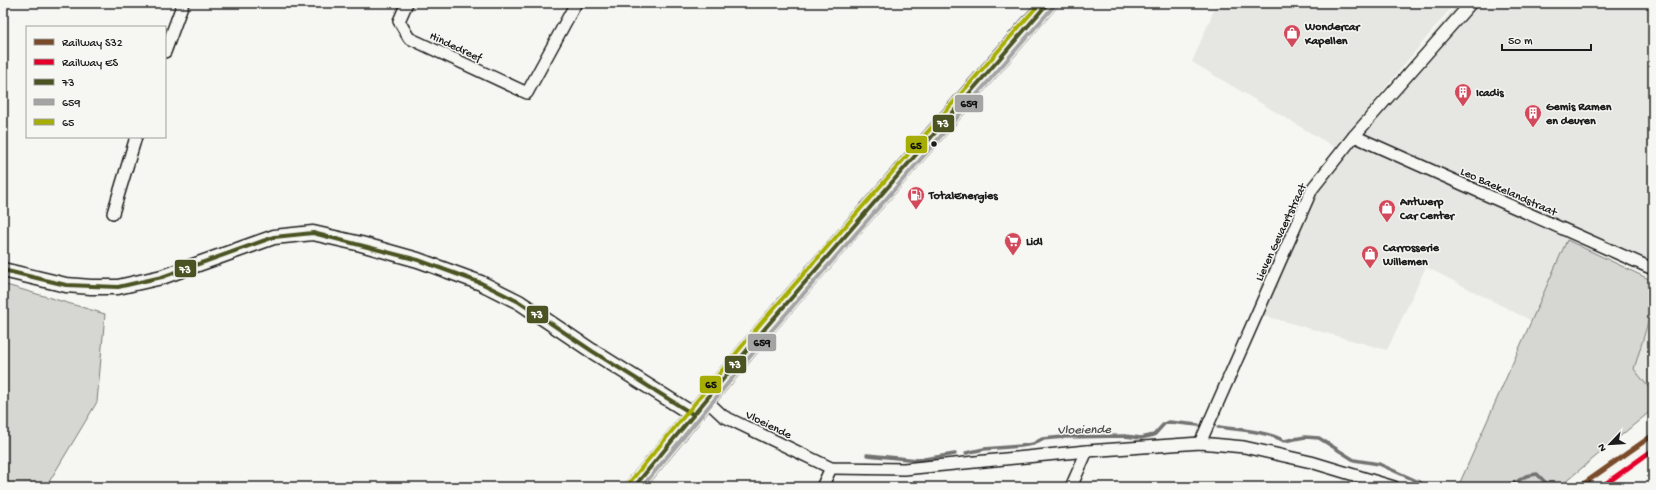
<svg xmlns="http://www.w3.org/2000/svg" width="1656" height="490" viewBox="0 0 1656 490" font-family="'Gochi Hand',sans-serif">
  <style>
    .built { fill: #e6e6e2 }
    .green { fill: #d6d6d2; stroke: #797977 }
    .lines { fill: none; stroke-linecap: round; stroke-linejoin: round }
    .stream { stroke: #727271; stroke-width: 3.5 }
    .minor-casing { stroke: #1c1c1c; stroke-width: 14 }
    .tertiary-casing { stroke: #1c1c1c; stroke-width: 17 }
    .primary-casing { stroke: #1c1c1c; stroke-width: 20 }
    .minor { stroke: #f6f6f2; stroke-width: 11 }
    .tertiary { stroke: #f6f6f2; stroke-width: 14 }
    .primary { stroke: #f6f6f2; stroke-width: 17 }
    .bus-1-casing { stroke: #f6f6f2; stroke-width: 7 }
    .bus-2-casing { stroke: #f6f6f2; stroke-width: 7 }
    .bus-3-casing { stroke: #f6f6f2; stroke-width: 7 }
    .bus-1 { stroke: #4a5321; stroke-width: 4 }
    .bus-2 { stroke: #a4a4a4; stroke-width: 4 }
    .bus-3 { stroke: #a6ae06; stroke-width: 4 }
    .rail-1-casing { stroke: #f6f6f2; stroke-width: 8 }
    .rail-2-casing { stroke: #f6f6f2; stroke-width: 8 }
    .rail-1 { stroke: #7a4b2a; stroke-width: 5 }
    .rail-2 { stroke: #e4002b; stroke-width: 5 }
    .bus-dot { fill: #1c1c1c; stroke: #f6f6f2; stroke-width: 1.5 }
    .labels { text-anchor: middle; stroke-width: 3; stroke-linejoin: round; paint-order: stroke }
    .poi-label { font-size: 12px; font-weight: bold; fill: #1c1c1c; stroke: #f6f6f2; text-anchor: start }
    .street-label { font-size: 12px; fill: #1c1c1c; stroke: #f6f6f2 }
    .water-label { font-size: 13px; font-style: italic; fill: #565654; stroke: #f6f6f2 }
    .line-badge { stroke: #f6f6f2; stroke-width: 1.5 }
    .badge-label { font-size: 11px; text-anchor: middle; font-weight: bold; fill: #fff }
    .pale-badge-label { font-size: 11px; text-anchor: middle; font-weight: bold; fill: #111 }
  </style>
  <rect width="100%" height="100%" fill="#f6f6f2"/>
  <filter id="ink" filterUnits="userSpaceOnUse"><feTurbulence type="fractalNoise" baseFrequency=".025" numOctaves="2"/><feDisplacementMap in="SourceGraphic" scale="8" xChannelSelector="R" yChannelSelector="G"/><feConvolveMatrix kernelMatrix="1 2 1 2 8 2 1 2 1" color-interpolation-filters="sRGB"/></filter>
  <g filter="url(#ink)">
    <g class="built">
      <path d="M1217,3H1455L1336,148L1192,62Z"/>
      <path d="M1458,3H1653V277L1567,240L1532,321L1426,267L1387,350L1261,315L1260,279L1338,149Z"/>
      <path d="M1653,312V393L1633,369Z"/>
    </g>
    <g class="green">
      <path d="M1567,240L1653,281V306L1634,369L1653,393V409L1559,487H1458Z"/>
      <path d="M3,284L105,314L97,402L46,487H3Z"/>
    </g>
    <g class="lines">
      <g class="stream">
        <path d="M1218,427C1238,430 1267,431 1284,441L1305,437L1319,438L1354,460L1379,464L1430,487"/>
        <path d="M966,453L984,449L1021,446L1033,444L1042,439L1064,437L1125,436L1141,438L1154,435L1164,424L1169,422L1198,425"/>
        <path d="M867,455L918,460L955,454"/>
        <path d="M1508,487L1526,476L1537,474L1550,487"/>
      </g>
      <g class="minor-casing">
        <g id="minor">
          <path d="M407,3L399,21L409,38L527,93L576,3"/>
          <path d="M165,52L183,3"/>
          <path d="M1354,136L1653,269"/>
          <path d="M113,213L136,137"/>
          <path d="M706,400L723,416L831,468L904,469L1087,451L1200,443L1244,447L1311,462L1394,487"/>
          <path d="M1200,443L1312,189L1354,136L1471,3"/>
          <path d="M822,487L831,468"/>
          <path d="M1071,487L1087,451"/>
        </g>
      </g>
      <g class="tertiary-casing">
        <path id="tertiary" d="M3,270L66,285L91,287H118L162,277L274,237L313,233L361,244L418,260L481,283L519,302L592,351L694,415"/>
      </g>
      <g class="primary-casing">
        <path id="primary" d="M634,487L767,326L1048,3"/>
      </g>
      <use href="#minor" class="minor"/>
      <use href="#tertiary" class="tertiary"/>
      <use href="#primary" class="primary"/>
      <g class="bus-1-casing">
        <g id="bus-1">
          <path d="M3,270L66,285L118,287L162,277L274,237L313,233L418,260L481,283L519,302L592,351L694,415"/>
          <path d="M634,487L767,326L1048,3"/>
        </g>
      </g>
      <g class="bus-2-casing">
        <path id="bus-2" d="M642,487L772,330L1053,7"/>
      </g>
      <g class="bus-3-casing">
        <path id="bus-3" d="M629,483L762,322L1040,3"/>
      </g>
      <use href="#bus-1" class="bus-1"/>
      <use href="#bus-2" class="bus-2"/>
      <use href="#bus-3" class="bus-3"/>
      <g class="rail-1-casing">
        <path id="rail-1" d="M1579,487L1653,435"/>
      </g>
      <g class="rail-2-casing">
        <path id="rail-2" d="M1601,487L1653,450"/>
      </g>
      <use href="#rail-1" class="rail-1"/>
      <use href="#rail-2" class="rail-2"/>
    </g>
  </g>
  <defs>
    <g id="shop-pin" transform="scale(0.9)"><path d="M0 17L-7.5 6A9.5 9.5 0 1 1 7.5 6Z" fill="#d1495b" stroke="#f6f6f2"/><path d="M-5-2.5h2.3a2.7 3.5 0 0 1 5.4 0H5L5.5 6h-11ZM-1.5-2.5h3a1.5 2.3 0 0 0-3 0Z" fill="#fff"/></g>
    <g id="building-pin" transform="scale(0.9)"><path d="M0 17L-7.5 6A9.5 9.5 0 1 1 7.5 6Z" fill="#d1495b" stroke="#f6f6f2"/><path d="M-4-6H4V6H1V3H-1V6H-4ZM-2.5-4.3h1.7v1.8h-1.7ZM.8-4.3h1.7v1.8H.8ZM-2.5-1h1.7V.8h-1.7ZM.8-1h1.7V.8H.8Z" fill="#fff"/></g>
    <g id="fuel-pin" transform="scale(0.9)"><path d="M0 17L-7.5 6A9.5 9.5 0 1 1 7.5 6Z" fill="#d1495b" stroke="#f6f6f2"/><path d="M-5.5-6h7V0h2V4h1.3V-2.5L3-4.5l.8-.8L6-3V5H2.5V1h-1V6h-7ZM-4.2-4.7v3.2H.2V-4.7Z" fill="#fff"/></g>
    <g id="supermarket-pin" transform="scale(0.9)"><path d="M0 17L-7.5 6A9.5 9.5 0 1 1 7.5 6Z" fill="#d1495b" stroke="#f6f6f2"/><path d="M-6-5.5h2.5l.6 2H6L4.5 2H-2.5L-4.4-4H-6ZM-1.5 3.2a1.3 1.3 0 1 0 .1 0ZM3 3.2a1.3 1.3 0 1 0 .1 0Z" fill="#fff"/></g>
  </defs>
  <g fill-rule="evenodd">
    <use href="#shop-pin" x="1292" y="33"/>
    <use href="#building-pin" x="1463" y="92"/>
    <use href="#building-pin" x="1533" y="113"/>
    <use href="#fuel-pin" x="916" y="195"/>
    <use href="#shop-pin" x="1387" y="208"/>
    <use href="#supermarket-pin" x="1013" y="241"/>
    <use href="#shop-pin" x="1370" y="254"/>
  </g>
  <circle class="bus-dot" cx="934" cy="144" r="3.5"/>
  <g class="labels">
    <g class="poi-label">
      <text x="1305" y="30">Wondercar<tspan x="1305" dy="14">Kapellen</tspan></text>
      <text x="1476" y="96">Icadis</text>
      <text x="1546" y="110">Gemis Ramen<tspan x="1546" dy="14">en deuren</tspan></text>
      <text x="929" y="199">TotalEnergies</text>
      <text x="1400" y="205">Antwerp<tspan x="1400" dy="14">Car Center</tspan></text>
      <text x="1026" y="245">Lidl</text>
      <text x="1383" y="251">Carrosserie<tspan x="1383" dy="14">Willemen</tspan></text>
    </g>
    <g class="street-label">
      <text transform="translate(456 46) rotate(25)" y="4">Hindedreef</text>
      <text transform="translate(1509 191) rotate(24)" y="4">Leo Baekelandstraat</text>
      <text transform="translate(1280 232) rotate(-65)" y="4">Lieven Gevaertstraat</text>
      <text transform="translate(769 424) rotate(26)" y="4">Vloeiende</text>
    </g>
    <g class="water-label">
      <text transform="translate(1084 428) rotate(-1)" y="5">Vloeiende</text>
    </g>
  </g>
  <g class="line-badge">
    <rect x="954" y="94" width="30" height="19" rx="4" fill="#a4a4a4"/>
    <rect x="932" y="114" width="23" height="19" rx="4" fill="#4a5321"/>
    <rect x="905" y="135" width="23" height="19" rx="4" fill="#a6ae06"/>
    <rect x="174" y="259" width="23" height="19" rx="4" fill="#4a5321"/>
    <rect x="526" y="305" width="23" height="19" rx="4" fill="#4a5321"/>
    <rect x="747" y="333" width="30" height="19" rx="4" fill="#a4a4a4"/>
    <rect x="724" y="355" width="23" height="19" rx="4" fill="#4a5321"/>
    <rect x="699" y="375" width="23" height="19" rx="4" fill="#a6ae06"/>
  </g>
  <g class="badge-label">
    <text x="943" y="127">73</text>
    <text x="185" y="273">73</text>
    <text x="537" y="318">73</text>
    <text x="735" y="368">73</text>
  </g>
  <g class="pale-badge-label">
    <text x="969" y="107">659</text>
    <text x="916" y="149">65</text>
    <text x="762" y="346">659</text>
    <text x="711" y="388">65</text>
  </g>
  <rect width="1656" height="490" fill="none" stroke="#f6f6f2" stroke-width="16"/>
  <rect x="8" y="8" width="1640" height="474" fill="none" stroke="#1c1c1c" stroke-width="1.5" filter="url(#ink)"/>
  <rect x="26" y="26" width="140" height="112" fill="#f6f6f2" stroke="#9f9f9c"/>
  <rect x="34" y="39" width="20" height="6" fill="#7a4b2a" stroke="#9f9f9c"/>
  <text x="62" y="46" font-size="12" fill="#1c1c1c">Railway S32</text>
  <rect x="34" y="59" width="20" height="6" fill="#e4002b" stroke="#9f9f9c"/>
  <text x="62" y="66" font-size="12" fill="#1c1c1c">Railway ES</text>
  <rect x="34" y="79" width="20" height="6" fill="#4a5321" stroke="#9f9f9c"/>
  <text x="62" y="86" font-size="12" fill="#1c1c1c">73</text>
  <rect x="34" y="99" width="20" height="6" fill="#a4a4a4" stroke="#9f9f9c"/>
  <text x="62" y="106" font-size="12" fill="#1c1c1c">659</text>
  <rect x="34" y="119" width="20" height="6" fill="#a6ae06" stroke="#9f9f9c"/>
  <text x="62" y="126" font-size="12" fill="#1c1c1c">65</text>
  <g transform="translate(1610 444) rotate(245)" stroke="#f6f6f2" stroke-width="3" paint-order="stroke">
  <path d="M0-3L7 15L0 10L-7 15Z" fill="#1c1c1c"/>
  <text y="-6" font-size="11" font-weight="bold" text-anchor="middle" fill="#1c1c1c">N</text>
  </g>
  <path d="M1502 44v6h89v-6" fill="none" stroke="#1c1c1c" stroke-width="2"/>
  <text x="1508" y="44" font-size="12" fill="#1c1c1c" stroke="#f6f6f2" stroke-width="3" paint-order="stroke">50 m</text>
</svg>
